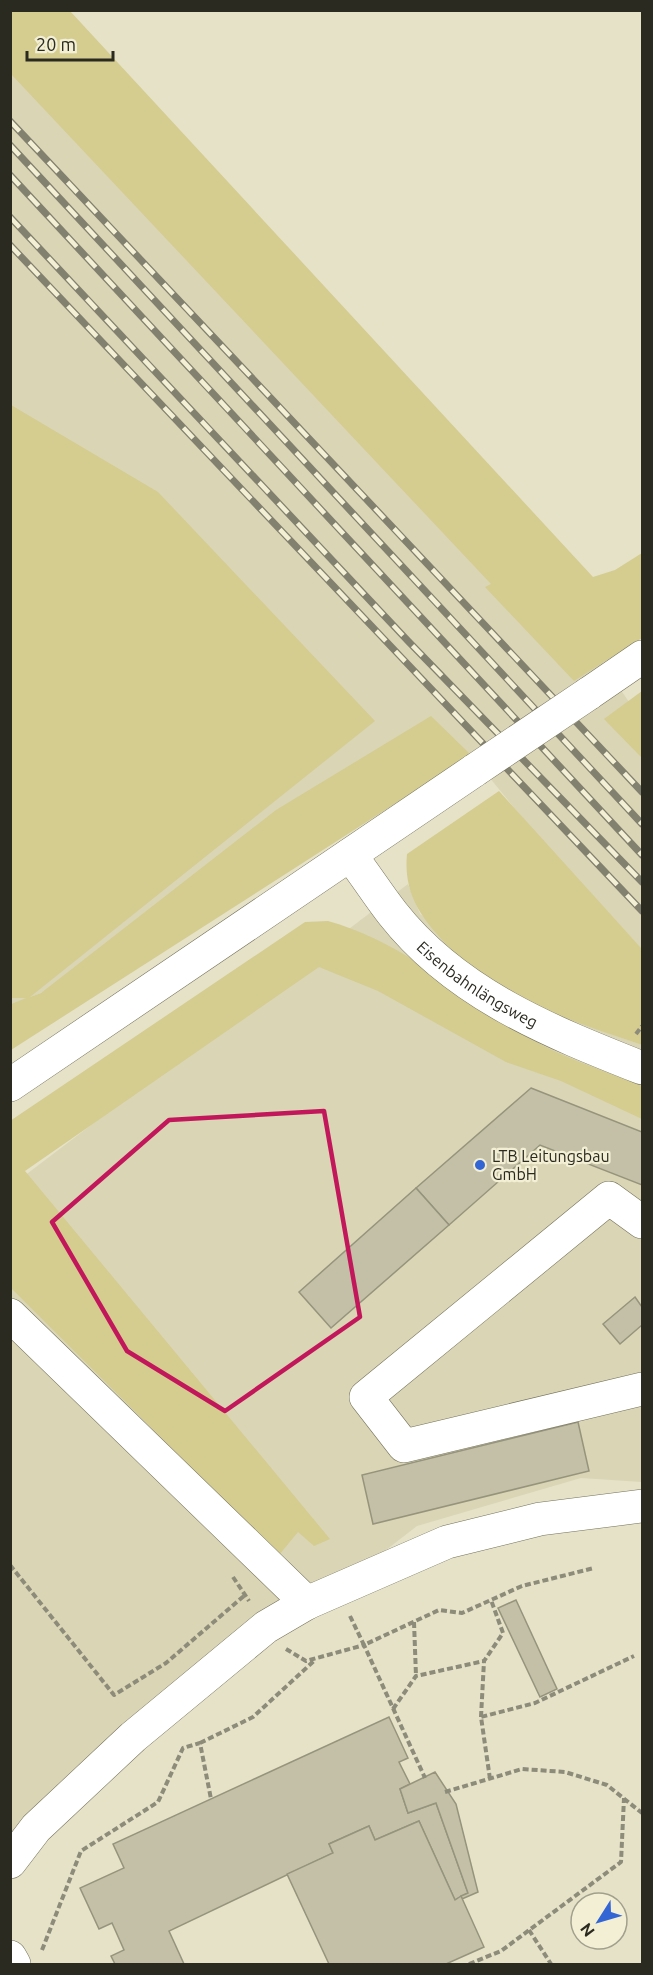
<svg xmlns="http://www.w3.org/2000/svg" width="653" height="1975" viewBox="0 0 653 1975" font-family="Ubuntu,sans-serif">
  <style>
    .built { fill: #d9d5b5 }
    .green { fill: #d5cc8f }
    .building { fill: #c3c0a7; stroke: #97947d; stroke-width: 1.5 }
    .lines { fill: none; stroke-linecap: round; stroke-linejoin: round }
    .minor-casing { stroke: #74715a; stroke-width: 34 }
    .path { stroke: #8d8b79; stroke-width: 4; stroke-dasharray: 6 3; stroke-linecap: butt }
    .minor { stroke: #fff; stroke-width: 33 }
    .rail-casing { stroke: #82806e; stroke-width: 7 }
    .rail { stroke: #f2efd5; stroke-width: 4.5; stroke-dasharray: 14; stroke-linecap: butt }
    .minor-bridge-casing { stroke: #74715a; stroke-width: 34; stroke-linecap: butt }
    .minor-bridge { stroke: #fff; stroke-width: 33 }
    .marked { fill: none; stroke: #c2185b; stroke-width: 4.5; stroke-linejoin: round }
    .poi-dot { fill: #3465d4; stroke: #f2efd5; stroke-width: 2 }
    .labels { text-anchor: middle; stroke-width: 4.5; stroke-linejoin: round; paint-order: stroke }
    .street-label { font-size: 16px; fill: #2b2a20; stroke: #f2efd5 }
    .poi-label { font-size: 16px; fill: #2b2a20; stroke: #f2efd5; text-anchor: start }
  </style>
  <rect width="100%" height="100%" fill="#e5e2c8"/>
  <g class="built">
    <path d="M11,34L603,664L642,721V949L530,827L471,755L41,993L11,1004Z"/>
    <path d="M408,884L420,914L554,1014L642,1045V1482L581,1478L417,1526L11,1840V1186Z"/>
  </g>
  <g class="green">
    <path d="M11,11H70L593,577L615,570L642,553V638L574,681L485,587L491,584L11,74Z"/>
    <path d="M11,405L158,492L375,721L30,997L41,993L276,810L431,716L471,755L11,1050V1004L26,998H10Z"/>
    <path d="M642,691V758L604,719Z"/>
    <path d="M499,791L642,949V1045C564,1018 491,998 436,933C415,909 404,886 407,854Z"/>
    <path d="M328,921C404,942 467,999 533,1040C563,1058 609,1072 642,1086V1119L561,1081L506,1062L378,991L319,967L25,1171L330,1539L314,1546L298,1532L279,1555L11,1288L10,1121L305,922Z"/>
  </g>
  <g class="building">
    <path d="M531,1088L642,1132V1185L540,1145L449,1225L416,1188Z"/>
    <path d="M416,1188L449,1225L331,1328L299,1292Z"/>
    <path d="M635,1297L642,1307V1325L620,1344L603,1324Z"/>
    <path d="M578,1422L589,1471L373,1524L362,1475Z"/>
    <path d="M516,1600L557,1689L540,1697L498,1608Z"/>
    <path d="M389,1717L408,1758L399,1762L410,1784L400,1789L408,1813L436,1803L468,1893L455,1900L419,1821L375,1840L369,1826L329,1844L333,1853L169,1931L184,1964H115L111,1956L124,1950L112,1923L99,1929L80,1888L124,1868L113,1844Z"/>
    <path d="M435,1772L456,1804L478,1892L462,1899L461,1896L468,1893L436,1803L408,1813L400,1789Z"/>
    <path d="M419,1821L455,1900L461,1896L484,1947L446,1964H329L287,1874L333,1853L329,1844L369,1826L375,1840Z"/>
  </g>
  <g class="lines">
    <g class="minor-casing">
      <g id="minor">
        <path d="M588,694L642,657"/>
        <path id="s1" d="M350,855C365,874 378,895 393,914C456,994 551,1032 642,1068"/>
        <path d="M10,1085L475,770"/>
        <path d="M642,1222L609,1198L366,1397L404,1446L642,1389"/>
        <path d="M10,1315L307,1603"/>
        <path d="M10,1862L36,1828L133,1737L266,1627L307,1603L447,1542L540,1519L642,1506"/>
        <path d="M10,1957L14,1964"/>
      </g>
    </g>
    <g class="path">
      <path d="M636,1034L642,1026"/>
      <path d="M10,1565L114,1695L166,1663L245,1595"/>
      <path d="M233,1577L249,1601"/>
      <path d="M350,1616L364,1645L439,1610L462,1613L522,1586L594,1568"/>
      <path d="M414,1622L416,1676"/>
      <path d="M286,1649L306,1661L364,1645L425,1778"/>
      <path d="M393,1709L416,1676L484,1661"/>
      <path d="M481,1717L484,1661L503,1633L491,1600"/>
      <path d="M200,1743L253,1717L315,1660"/>
      <path d="M490,1779L481,1717L535,1703L634,1656"/>
      <path d="M445,1792L522,1769L565,1772L607,1785L642,1813"/>
      <path d="M529,1930L551,1964"/>
      <path d="M42,1950L81,1851L158,1802L183,1748L200,1743L211,1799"/>
      <path d="M469,1964L501,1951L621,1862L624,1798"/>
    </g>
    <use href="#minor" class="minor"/>
    <g class="rail-casing">
      <g id="rail">
        <path d="M10,121L642,792"/>
        <path d="M10,145L642,824"/>
        <path d="M10,175L642,855"/>
        <path d="M10,217L408,641L642,882"/>
        <path d="M10,245L642,911"/>
      </g>
    </g>
    <use href="#rail" class="rail"/>
    <g class="minor-bridge-casing">
      <path id="minor-bridge" d="M475,770L588,694"/>
    </g>
    <use href="#minor-bridge" class="minor-bridge"/>
  </g>
  <path class="marked" d="M324,1111L360,1317L225,1411L127,1351L52,1222L169,1120Z"/>
  <circle class="poi-dot" cx="480" cy="1165" r="6"/>
  <g class="labels">
    <g class="street-label">
      <text dy="6" stroke="none"><textPath href="#s1" startOffset="184">Eisenbahnlängsweg</textPath></text>
    </g>
    <g class="poi-label">
      <text x="492" y="1162">LTB Leitungsbau<tspan x="492" dy="18">GmbH</tspan></text>
    </g>
  </g>
  <rect width="653" height="1975" fill="none" stroke="#2b2a20" stroke-width="24"/>
  <g transform="translate(599 1921) rotate(233)"><circle r="28" fill="#f2efd5" stroke="#a2a08d" stroke-width="1.5"/>
  <path d="M0-4.5L10 22L0 15L-10 22Z" fill="#3465d4"/>
  <text y="-9" font-size="16" font-weight="bold" text-anchor="middle" fill="#2b2a20">N</text>
  </g>
  <path d="M27 51v9h86v-9" fill="none" stroke="#2b2a20" stroke-width="3"/>
  <text x="36" y="51" font-size="18" fill="#2b2a20" stroke="#f2efd5" stroke-width="4.5" paint-order="stroke">20 m</text>
</svg>
